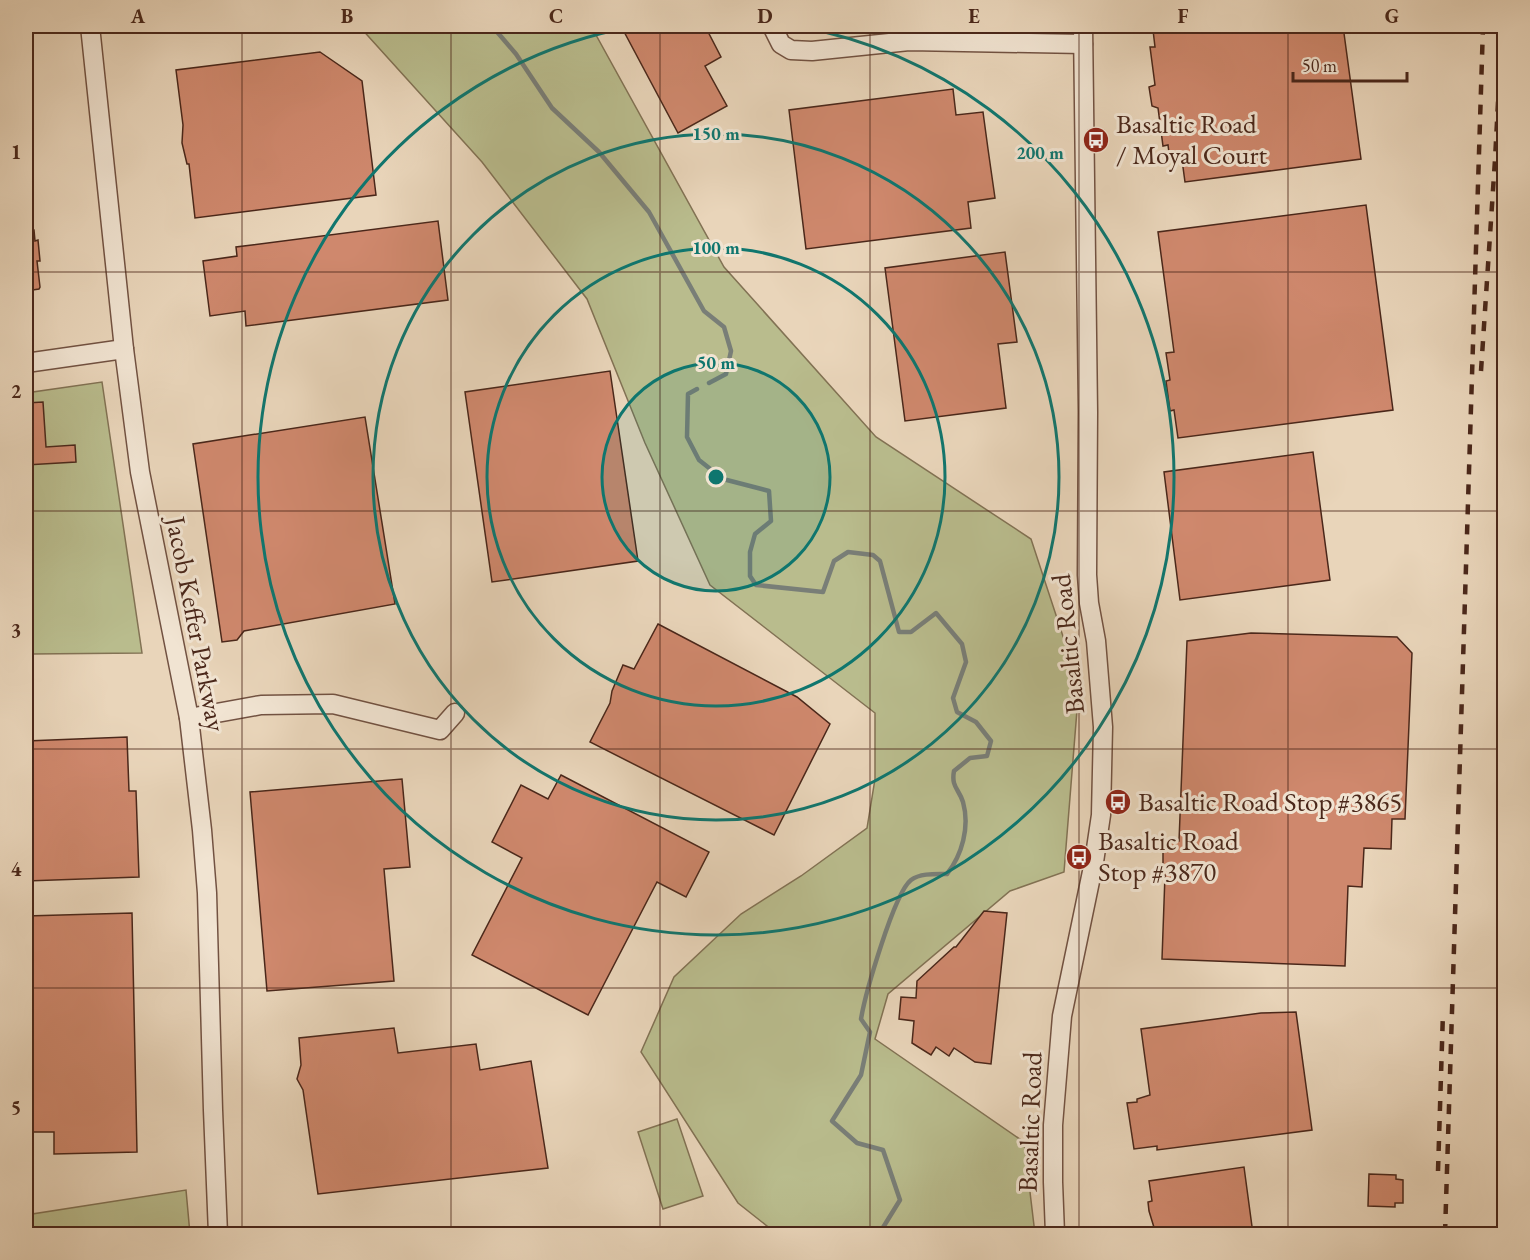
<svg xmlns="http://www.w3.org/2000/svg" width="1530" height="1260" viewBox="0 0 1530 1260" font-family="'EB Garamond',serif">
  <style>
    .green { fill: #b9bc8d; stroke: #827254; stroke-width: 1.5 }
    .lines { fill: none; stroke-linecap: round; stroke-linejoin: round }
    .stream { stroke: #797e77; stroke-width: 4.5 }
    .building { fill: #cf886d; stroke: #4a271a; stroke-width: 1.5 }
    .street-casing { stroke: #725242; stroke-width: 21 }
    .street { stroke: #f1e4d2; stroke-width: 18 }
    .rail { stroke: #4a271a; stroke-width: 4.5; stroke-dasharray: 10 10; stroke-linecap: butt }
    .grid { fill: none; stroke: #4a271a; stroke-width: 1.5; stroke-opacity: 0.55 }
    .ring { fill: none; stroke: #0f766e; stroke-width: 3 }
    .labels { text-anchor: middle; stroke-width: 6; stroke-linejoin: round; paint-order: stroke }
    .poi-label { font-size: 27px; fill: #4a271a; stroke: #f1e4d2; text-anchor: start }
    .street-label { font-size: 27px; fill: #4a271a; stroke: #f1e4d2 }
    .centre { fill: #0f766e; stroke: #f1e4d2; stroke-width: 3 }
    .ring-label { font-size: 18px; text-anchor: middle; font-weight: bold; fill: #0f766e; stroke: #f1e4d2; stroke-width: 6; stroke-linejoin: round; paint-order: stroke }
    .neatline { fill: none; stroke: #4a271a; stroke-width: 2 }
    .grid-label { font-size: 20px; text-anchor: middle; font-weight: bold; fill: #4a271a }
  </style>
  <rect width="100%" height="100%" fill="#e9d5ba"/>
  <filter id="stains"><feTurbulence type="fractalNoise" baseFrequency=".00333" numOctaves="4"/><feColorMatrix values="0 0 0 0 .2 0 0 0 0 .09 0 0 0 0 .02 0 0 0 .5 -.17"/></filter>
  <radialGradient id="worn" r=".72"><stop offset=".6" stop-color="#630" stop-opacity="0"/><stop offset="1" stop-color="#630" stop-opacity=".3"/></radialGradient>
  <g class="green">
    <path d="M359,26H591L724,267L876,437L1031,539L1079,685L1064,872L1010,891L888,994L875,1039L1024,1142L1035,1234H777L738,1203L641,1052L674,977L741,914L801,876L867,828L875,779V713L710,585L645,443L587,299L482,162Z"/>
    <path d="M102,382L142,653L31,654L26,661V393Z"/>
    <path d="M677,1119L703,1196L663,1209L638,1132Z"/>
    <path d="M186,1190L190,1234H26V1215Z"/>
  </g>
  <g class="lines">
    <g class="stream">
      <path d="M492,26L516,54L552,108L599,152L649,212L704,311L724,327L731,351L726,374L709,383"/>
      <path d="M697,389L688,394L687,437L699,460L723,479L769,491L771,521L755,534L750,552V576L756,585L823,592L834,561L848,552L873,555L880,561L899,632H911L936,613L962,644L966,662L953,698L957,712L976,722L991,741L987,756L970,758L954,771C951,787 959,789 963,802C970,827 962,855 947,874C936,874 920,873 911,880C894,893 865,995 861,1019L870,1032L861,1075L832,1121L857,1143L883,1150L900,1200L879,1234"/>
    </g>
  </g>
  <g class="building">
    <path d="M621,26H705L721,57L705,66L727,106L678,133Z"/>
    <path d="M1164,26H1343L1361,159L1185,182L1182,160L1170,161L1168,145L1163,146L1158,108L1152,106L1149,87L1155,85L1150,47H1155L1153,30L1165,29Z"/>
    <path d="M320,52L362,81L376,195L195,218L189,164H187L182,143L183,125L176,70Z"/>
    <path d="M953,89L956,115L983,112L988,149L995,198L968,202L971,228L806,249L789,110Z"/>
    <path d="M1366,205L1393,410L1178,438L1174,410L1170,411L1166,381L1170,380L1166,353L1174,352L1158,232Z"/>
    <path d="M438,221L448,300L246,326L245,311L210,316L203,261L237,256L236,247Z"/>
    <path d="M34,230L35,241L38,240L40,261H37L40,287L39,289L26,291V231Z"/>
    <path d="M1005,252L1017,342L998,344L1006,408L905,421L885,268Z"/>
    <path d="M610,371L638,561L492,582L465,392Z"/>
    <path d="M43,402L46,447L75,445L76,462L26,465V403Z"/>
    <path d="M365,417L395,604L244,631L237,640L222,642L193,444Z"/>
    <path d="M1313,452L1330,580L1180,600L1164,472Z"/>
    <path d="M658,624L797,697L830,724L774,835L590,742L610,703L612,691L623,665L634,669Z"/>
    <path d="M1251,633L1397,637L1412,653L1405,819H1392L1391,849L1364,848L1362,887L1348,886L1345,966L1162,959L1165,875H1163V852H1165L1166,841H1179L1187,641Z"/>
    <path d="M127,737L129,791H136L139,877L26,881V741Z"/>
    <path d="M561,775L709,852L686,897L657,882L588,1015L472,955L522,858L492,842L521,785L548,799Z"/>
    <path d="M402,779L410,867L384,869L394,981L267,991L250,792Z"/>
    <path d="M984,911L1007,913L991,1064L975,1062L954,1048L949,1056L936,1047L931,1055L912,1043L914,1021L899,1019L901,997L916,998L917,981L954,947H956Z"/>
    <path d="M132,913L137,1152L54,1154V1132H26V916Z"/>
    <path d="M1296,1012L1312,1130L1157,1150V1146L1134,1149L1127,1103L1137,1102V1099L1150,1095L1141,1029L1261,1013Z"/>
    <path d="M394,1028L398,1053L476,1044L480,1070L531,1061L548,1168L318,1194L303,1090L297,1079L301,1065L299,1038Z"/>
    <path d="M1244,1167L1253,1234H1156L1149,1211L1148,1202L1152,1201L1149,1181Z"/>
    <path d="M1369,1174L1396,1175V1179L1403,1180V1203H1395V1207L1368,1206Z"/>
  </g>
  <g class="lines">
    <g class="street-casing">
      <g id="street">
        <path d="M90,26L124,349L140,472L189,718L202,830L207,893L213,1110L218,1234"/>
        <path d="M772,26L781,44L791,50L812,51L909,41L1083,44"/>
        <path d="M26,363L124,349"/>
        <path d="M189,718L261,705L333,704L440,730L455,713"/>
        <path d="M1055,1234L1053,1182V1125L1062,1016L1094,862L1101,815L1103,727L1096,641L1089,603L1087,575L1088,412L1083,26"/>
      </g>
    </g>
    <use href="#street" class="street"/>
    <g class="rail">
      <path d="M1481,371L1495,160L1502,26"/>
      <path d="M1438,1171L1443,1012"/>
      <path d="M1445,1234L1483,26"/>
    </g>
  </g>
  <path class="grid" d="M242,26V1234M451,26V1234M660,26V1234M870,26V1234M1079,26V1234M1288,26V1234M26,272H1504M26,511H1504M26,749H1504M26,988H1504"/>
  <circle cx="716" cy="477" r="114" fill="#0f766e" fill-opacity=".12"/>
  <g class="ring">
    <circle cx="716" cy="477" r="114"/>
    <circle cx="716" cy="477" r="229"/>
    <circle cx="716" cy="477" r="343"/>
    <path d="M796 26A458 458 0 1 1 636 26"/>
  </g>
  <defs>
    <g id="bus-disc" transform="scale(1.35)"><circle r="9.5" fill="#8f2418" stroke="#f1e4d2"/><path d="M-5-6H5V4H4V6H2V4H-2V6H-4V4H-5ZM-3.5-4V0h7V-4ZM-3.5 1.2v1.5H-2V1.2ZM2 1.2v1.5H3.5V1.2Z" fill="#fff"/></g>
  </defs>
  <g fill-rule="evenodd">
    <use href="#bus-disc" x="1096" y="140"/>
    <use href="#bus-disc" x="1118" y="802"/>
    <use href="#bus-disc" x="1079" y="857"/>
  </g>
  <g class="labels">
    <g class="poi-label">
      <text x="1116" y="133">Basaltic Road<tspan x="1116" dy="31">/ Moyal Court</tspan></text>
      <text x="1138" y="811">Basaltic Road Stop #3865</text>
      <text x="1098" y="850">Basaltic Road<tspan x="1098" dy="31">Stop #3870</tspan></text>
    </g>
    <g class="street-label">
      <text transform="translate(196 624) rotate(79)" y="9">Jacob Keffer Parkway</text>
      <text transform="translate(1068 644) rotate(-96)" y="9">Basaltic Road</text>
      <text transform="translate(1030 1122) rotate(-88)" y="9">Basaltic Road</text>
    </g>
  </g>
  <circle cx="716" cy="477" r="9" class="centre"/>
  <g class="ring-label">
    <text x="716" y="140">150 m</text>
    <text x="1040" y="159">200 m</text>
    <text x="716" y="254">100 m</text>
    <text x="716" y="369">50 m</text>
  </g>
  <rect width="1530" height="1260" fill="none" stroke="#e9d5ba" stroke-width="66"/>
  <path d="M1293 72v9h114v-9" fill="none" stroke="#4a271a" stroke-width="3"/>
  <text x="1302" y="72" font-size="18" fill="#4a271a" stroke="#f1e4d2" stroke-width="4.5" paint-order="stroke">50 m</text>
  <rect x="33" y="33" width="1464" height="1194" class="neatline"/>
  <g class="grid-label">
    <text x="138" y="23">A</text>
    <text x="347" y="23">B</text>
    <text x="556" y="23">C</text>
    <text x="765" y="23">D</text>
    <text x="974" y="23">E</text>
    <text x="1183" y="23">F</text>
    <text x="1392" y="23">G</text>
    <text x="16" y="159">1</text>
    <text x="16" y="398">2</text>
    <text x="16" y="637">3</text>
    <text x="16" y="876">4</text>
    <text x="16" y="1114">5</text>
  </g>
  <rect width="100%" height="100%" filter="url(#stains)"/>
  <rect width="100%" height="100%" fill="url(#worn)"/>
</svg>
